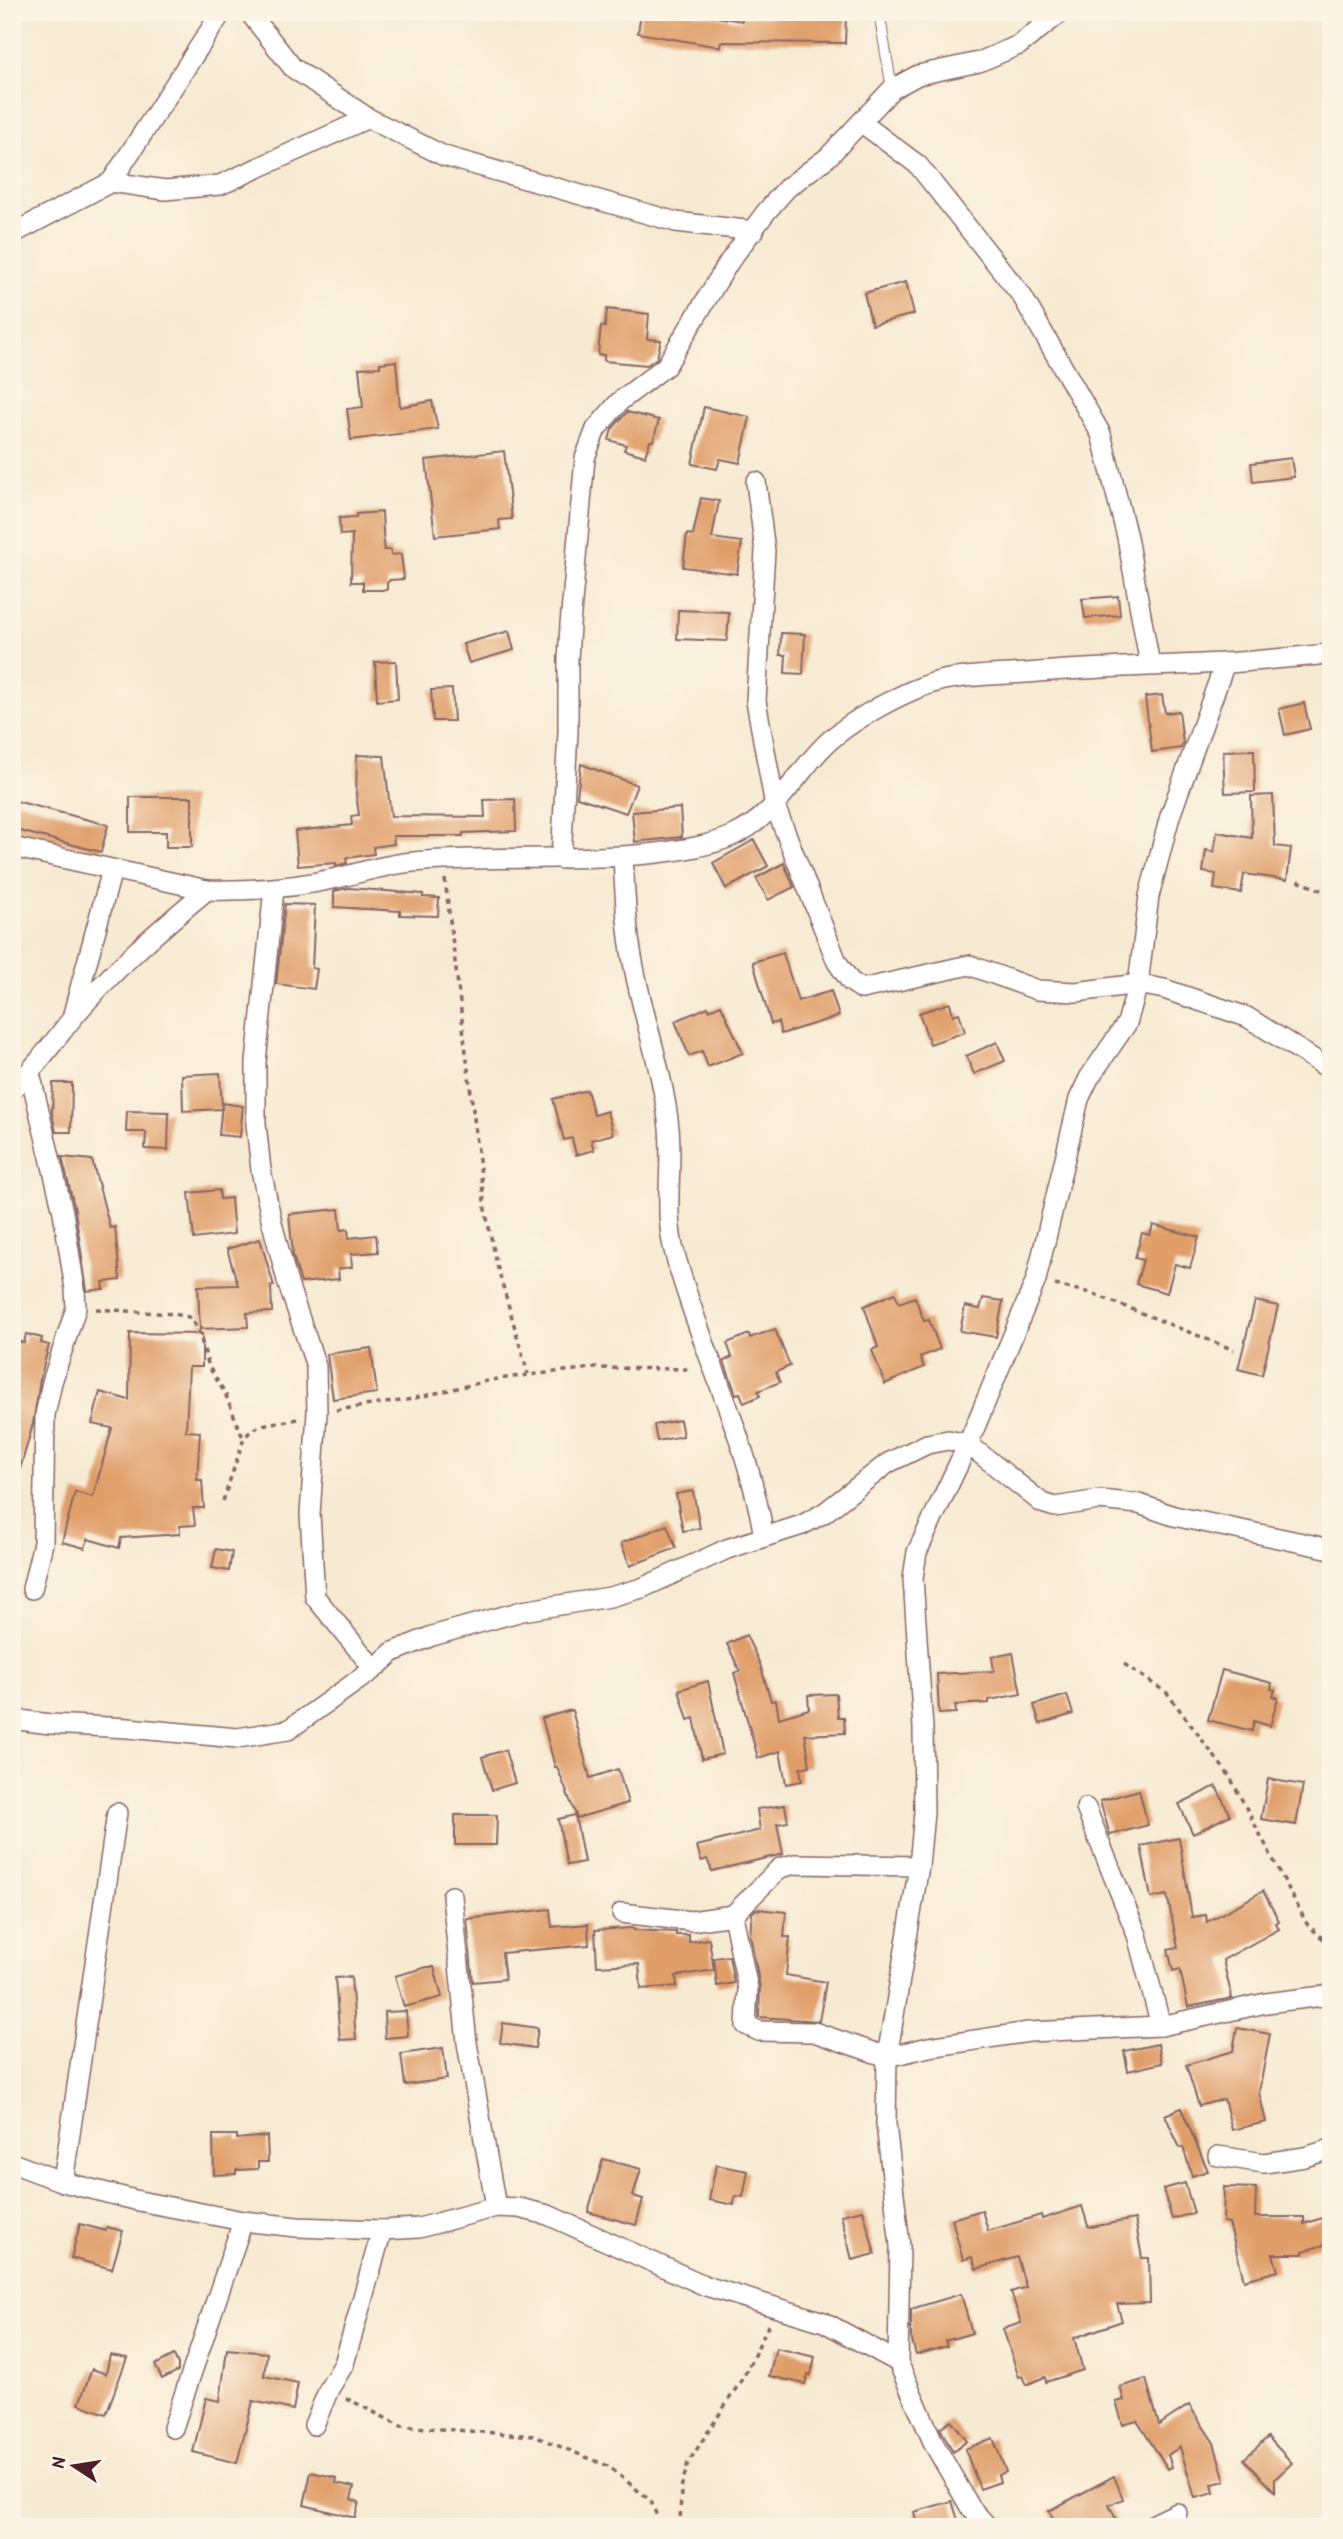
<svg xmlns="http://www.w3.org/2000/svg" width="1343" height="2539" viewBox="0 0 1343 2539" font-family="'Patrick Hand',sans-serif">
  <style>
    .building { fill: #e09e69 }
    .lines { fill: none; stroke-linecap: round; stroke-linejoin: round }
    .lane-casing { stroke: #876665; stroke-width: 12 }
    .street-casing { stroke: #876665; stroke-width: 22 }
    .path { stroke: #876665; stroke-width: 3.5; stroke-dasharray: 5 5; stroke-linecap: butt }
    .lane { stroke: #fff; stroke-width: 10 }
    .street { stroke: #fff; stroke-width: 19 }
  </style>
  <rect width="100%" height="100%" fill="#fcf5e5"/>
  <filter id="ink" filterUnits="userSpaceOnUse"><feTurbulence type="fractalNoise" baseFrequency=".0143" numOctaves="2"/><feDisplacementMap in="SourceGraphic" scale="14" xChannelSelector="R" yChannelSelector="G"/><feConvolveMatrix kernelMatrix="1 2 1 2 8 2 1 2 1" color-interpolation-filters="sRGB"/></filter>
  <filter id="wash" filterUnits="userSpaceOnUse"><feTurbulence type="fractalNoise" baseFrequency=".00686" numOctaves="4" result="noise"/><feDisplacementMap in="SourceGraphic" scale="28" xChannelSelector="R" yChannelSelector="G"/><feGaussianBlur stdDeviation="1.57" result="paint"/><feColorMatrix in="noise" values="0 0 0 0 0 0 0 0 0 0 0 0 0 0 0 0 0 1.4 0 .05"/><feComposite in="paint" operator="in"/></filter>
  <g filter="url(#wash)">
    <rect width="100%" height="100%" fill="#f7ead2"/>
    <g id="blocks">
      <g class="building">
        <path d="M641,12H687L742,21V16L846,17L845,43L721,42L720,47L638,33Z"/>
        <path d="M906,282L914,314L872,325L864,293Z"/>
        <path d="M607,309L649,314L647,339L661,340L657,358L647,365L604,361V355H598L601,326L605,327Z"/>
        <path d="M396,361L400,407L432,401L438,429L351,440L347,409L363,407L359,368L380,367V363Z"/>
        <path d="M704,407L750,417L740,463L720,459L717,469L692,464Z"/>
        <path d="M627,412L659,420L653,441H650L645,456L624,450L626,445L609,440L612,429Z"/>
        <path d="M504,451L512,519L499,520L500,529L435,536L426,460Z"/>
        <path d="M1291,458L1294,477L1253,482L1251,463Z"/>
        <path d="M701,498L719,501L712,538L742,542L737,574L683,567L687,534L693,535Z"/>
        <path d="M382,512L384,550H391V555L401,554L404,579L390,580L387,583V590H363V582H351L352,534L340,535L339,518L356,517V514Z"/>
        <path d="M1118,596L1120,615L1085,618L1082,599Z"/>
        <path d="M678,610L729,612L727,641L677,639Z"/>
        <path d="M509,631L514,650L469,663L463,644Z"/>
        <path d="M781,633L805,634L803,674L785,673L786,655H780Z"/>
        <path d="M396,661L398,699L377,701L375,662Z"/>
        <path d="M452,689L454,721H433L431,690Z"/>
        <path d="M1162,695L1165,713L1179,711L1183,743L1181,748L1152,752L1145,697Z"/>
        <path d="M1304,703L1310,729L1285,735L1279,709Z"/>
        <path d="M1254,750L1255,792L1225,793L1223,751Z"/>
        <path d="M357,755L384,756L391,816L485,817L484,800L515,799L516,831L463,833V836H393L394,844L373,847L374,854L346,858L347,863L336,866V863L298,866L295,831L352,825L351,816L359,815L356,794Z"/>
        <path d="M581,764L637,785L626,813L577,797Z"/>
        <path d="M1273,795L1275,846L1291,848L1287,880L1244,874L1241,893L1214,889L1216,874L1203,872L1206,850L1214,852L1217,832L1252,838L1251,796Z"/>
        <path d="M130,797H192V847H166V832H130Z"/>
        <path d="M12,800L108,825L101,852L12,829Z"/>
        <path d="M680,808L682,837L635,842L632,812Z"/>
        <path d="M754,840L768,866L726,889L713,863Z"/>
        <path d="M784,863L794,887L768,900L756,878Z"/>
        <path d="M349,888L423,894V897L439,898L438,916L400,915V911L334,907V891Z"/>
        <path d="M285,904L315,905L312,968L317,969L314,989L276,984Z"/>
        <path d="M783,953L798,1001L831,991L839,1016L781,1034L778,1022L771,1024L753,962Z"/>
        <path d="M950,1003L953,1015L959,1013L965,1032L930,1044L919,1013Z"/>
        <path d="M721,1005L743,1053L708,1067L702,1051L689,1056L675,1021L708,1007L709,1010Z"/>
        <path d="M997,1042L1005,1061L974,1074L966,1056Z"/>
        <path d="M220,1073L222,1109L183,1111L182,1075Z"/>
        <path d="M53,1083H72L71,1132H56L52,1113Z"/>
        <path d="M587,1090L594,1115L607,1111L613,1134L591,1140L594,1150L576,1155L572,1138L564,1140L553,1099Z"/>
        <path d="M222,1103L243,1106L240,1137L219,1135Z"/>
        <path d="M127,1111L169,1112L168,1150L145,1149L146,1132H126Z"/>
        <path d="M62,1157L92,1160L110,1228L115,1227L120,1280L103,1282L104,1289L87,1291L75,1210Z"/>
        <path d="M219,1190L220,1199L231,1198L234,1234L194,1239L189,1193Z"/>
        <path d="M339,1209L341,1230L348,1229L349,1238L376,1235L378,1252L351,1254L352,1267L338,1269L339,1279L301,1283L293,1256L289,1214Z"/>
        <path d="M1153,1225L1199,1237L1190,1268L1175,1264L1167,1293L1136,1284L1143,1260L1135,1258L1142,1233L1150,1235Z"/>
        <path d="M260,1239L274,1286H271L272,1312L247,1313L248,1327L200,1329L198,1286L238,1285L227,1249Z"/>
        <path d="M895,1293L899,1303L915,1297L924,1321L929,1320L940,1349L920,1357L924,1367L885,1384L872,1350L878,1347L864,1306Z"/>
        <path d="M983,1298L1003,1301L996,1337L960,1331L965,1306L980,1309Z"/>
        <path d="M1255,1301L1278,1306L1262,1375L1238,1369Z"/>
        <path d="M775,1329L790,1366L776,1372L780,1382L758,1391L760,1396L744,1403L740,1393L736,1394L724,1361L732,1357L727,1343L749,1334L750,1338Z"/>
        <path d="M130,1333L202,1334V1367H189L186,1431L200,1432L197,1480H202L204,1508H193L195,1525L180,1526V1534L121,1538L119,1548L88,1539L85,1548L62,1542L75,1492L93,1497L112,1428L92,1424L100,1392L129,1400Z"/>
        <path d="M26,1334L42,1338L41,1343L49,1345L40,1379L33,1424L18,1476L12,1475V1364L17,1341L24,1343Z"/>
        <path d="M371,1348L377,1393L333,1399L327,1354Z"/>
        <path d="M680,1420L683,1436L657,1441L654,1425Z"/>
        <path d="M693,1491L700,1528L683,1531L676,1494Z"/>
        <path d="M667,1525L676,1548L630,1566L621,1543Z"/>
        <path d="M216,1549L232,1552L229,1571L212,1568Z"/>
        <path d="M746,1635L760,1664L771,1701L776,1700L779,1718L809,1709L808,1695L836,1694L838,1717H844L845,1733L805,1735L810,1766L800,1768L802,1781L786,1784L780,1751L758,1758L734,1673L740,1671L727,1644Z"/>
        <path d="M1013,1653L1021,1694L989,1700V1703L955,1705L956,1713L939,1714L937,1674L994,1671L992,1657Z"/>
        <path d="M1222,1670L1272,1683L1271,1689L1275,1690L1273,1696L1278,1698L1270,1726L1254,1721L1252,1731L1208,1720Z"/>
        <path d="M708,1681L723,1754L702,1759L694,1718L688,1720L679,1690Z"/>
        <path d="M1067,1695L1073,1714L1040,1724L1034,1705Z"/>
        <path d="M572,1710L590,1778L618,1769L628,1803L577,1818L557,1767H555L542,1718Z"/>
        <path d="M505,1750L515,1783L492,1790L482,1757Z"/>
        <path d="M1268,1779L1303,1785L1296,1825L1261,1819Z"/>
        <path d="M1216,1786L1230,1815L1193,1834L1179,1804Z"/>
        <path d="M1139,1790L1148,1825L1110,1835L1100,1801Z"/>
        <path d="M785,1805L788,1822L777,1824L783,1854L712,1871L707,1859L701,1861L697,1846L760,1830L757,1809Z"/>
        <path d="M455,1815H497L496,1845H455Z"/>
        <path d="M575,1815L584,1862L567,1865L558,1819Z"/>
        <path d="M1179,1838L1192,1917L1206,1915L1207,1922L1263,1891L1279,1921L1276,1923L1279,1929L1223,1960L1232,1998L1188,2007L1180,1969L1173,1971L1168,1949L1178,1947L1167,1895L1151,1898L1141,1846Z"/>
        <path d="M550,1909L552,1927L588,1924L589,1945L502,1953L505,1979L473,1982L467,1919Z"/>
        <path d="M756,1909L786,1912L784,1937H790L786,1975L826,1982L819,2021L759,2017L760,1987L750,1935L752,1913Z"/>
        <path d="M633,1928L634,1930L676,1932V1935H689V1942L709,1939L714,1970L676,1976L677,1986L641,1989L639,1964L597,1966L595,1930Z"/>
        <path d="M729,1956L734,1983L717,1986L714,1958Z"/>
        <path d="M427,1967H434L442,1997L404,2007L395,1976Z"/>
        <path d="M351,1977L356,2039L340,2040L335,1978Z"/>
        <path d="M406,2011L408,2036L385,2038L384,2012Z"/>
        <path d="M503,2023L538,2028L535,2048L500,2043Z"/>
        <path d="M1237,2028L1270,2034L1259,2092L1266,2122L1232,2130L1224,2099L1199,2106L1186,2065L1233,2051Z"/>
        <path d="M1158,2044L1162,2063L1128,2071L1124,2051Z"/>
        <path d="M443,2048L447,2079L405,2085L401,2054Z"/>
        <path d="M1181,2108L1208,2171L1192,2176L1183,2147L1180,2148L1165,2115Z"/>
        <path d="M213,2135H237V2139L267,2136L268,2162H258V2169L236,2170V2174L214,2175Z"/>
        <path d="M603,2159L641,2169L633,2196L643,2199L636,2225L588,2212Z"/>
        <path d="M716,2165L748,2171L743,2197L735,2196L734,2205L709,2200Z"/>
        <path d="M1185,2183L1194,2213L1172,2219L1163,2189Z"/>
        <path d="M1224,2187L1256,2188L1255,2217H1304V2224L1331,2215V2243L1303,2251V2254H1273L1278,2271L1244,2280L1229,2223L1223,2222Z"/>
        <path d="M1082,2206L1088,2226L1091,2227L1135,2219L1142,2258H1149L1150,2303L1117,2304L1122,2321L1074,2338L1083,2370L1046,2382L1045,2377L1026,2385L1022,2376L1019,2377L1003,2329L1021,2323L1011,2292L1026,2287L1017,2257L976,2269L972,2257L963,2260L952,2219L982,2210L988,2231L1041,2215L1042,2219Z"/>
        <path d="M863,2210L875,2254L852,2260L841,2215Z"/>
        <path d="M80,2224L106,2231L107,2227L123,2231L112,2269L71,2258Z"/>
        <path d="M961,2294L972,2333L945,2341L947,2346L916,2355L911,2337V2309Z"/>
        <path d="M776,2348L815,2357L811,2375L808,2374L805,2384L769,2376Z"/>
        <path d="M227,2349L267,2353L264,2376L298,2383L293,2410L253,2401L237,2463L193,2452L206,2398L220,2401Z"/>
        <path d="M110,2355L127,2358L106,2414L79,2404L92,2369L106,2374Z"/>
        <path d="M174,2355L178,2364V2371L162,2379L155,2365Z"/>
        <path d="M1146,2379L1159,2425L1189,2405L1214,2443L1225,2481L1212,2484L1214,2493L1195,2498L1180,2447L1168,2455L1172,2467L1168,2469L1137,2421L1123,2425L1116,2402L1124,2400L1120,2387Z"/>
        <path d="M951,2420L967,2441L953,2452L940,2428Z"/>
        <path d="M1268,2437L1292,2463L1275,2479V2492L1244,2459Z"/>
        <path d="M993,2438L1006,2472L998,2475L1000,2482L980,2489L965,2449Z"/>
        <path d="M311,2472L337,2478L336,2483L354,2487L351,2499L359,2502L355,2518L304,2505Z"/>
        <path d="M1114,2476L1123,2499L1109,2505L1120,2527H1057L1049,2511Z"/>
        <path d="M952,2501L960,2527H918L914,2512Z"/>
      </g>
    </g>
  </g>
  <g filter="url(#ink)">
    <use href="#blocks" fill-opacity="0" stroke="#876665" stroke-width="2"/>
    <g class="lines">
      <g class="lane-casing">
        <path id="lane" d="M879,12L892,89"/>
      </g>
      <g class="street-casing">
        <g id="street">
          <path d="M249,12L293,68L368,118L444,156L676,222L754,231"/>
          <path d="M862,123L918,165L1022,296L1101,434L1127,537L1150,665"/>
          <path d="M111,182L165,190L220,185L368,118"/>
          <path d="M12,234L111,182L222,12"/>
          <path d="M756,482L765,551L756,701L775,806L837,962L850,981L862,989L969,965L1037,990L1076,992L1138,984L1164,989L1247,1017L1331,1070"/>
          <path d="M12,847L207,890C251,891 294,888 337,878C363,872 387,864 413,862C494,855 576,862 657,853C681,850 710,846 732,836C772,819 792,780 821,749C846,722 908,688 944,680C975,674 1008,675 1039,672C1101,667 1162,666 1224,663C1260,661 1295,657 1331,654"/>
          <path d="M623,857C625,892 626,927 633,962C643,1018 663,1071 669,1128C673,1170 663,1213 675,1254C701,1351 748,1437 764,1537"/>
          <path d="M561,859L568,732V659L570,625L585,458L596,429L620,401L666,366L729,262L766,212L787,188L828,157L892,89L918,75L979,62L1019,45L1061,12"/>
          <path d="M274,889L256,1062V1124L261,1170L272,1223L288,1284L316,1366L317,1413L310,1514L315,1597L374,1669"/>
          <path d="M73,1014L112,870"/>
          <path d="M30,1073L63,1212L75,1289L76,1308L52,1382L45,1415L43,1543L32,1589"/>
          <path d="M12,1089C35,1068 52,1044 71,1020C111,971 160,929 207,890"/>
          <path d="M12,1719L50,1724L128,1728L237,1738L288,1730L374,1669L393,1652L432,1636L522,1611L610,1597L642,1588L727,1549L802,1525L824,1513L888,1463L927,1444L948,1440L968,1444L1042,1503L1055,1507L1099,1500L1139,1504L1174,1516L1331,1549"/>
          <path d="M1086,1808L1137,1935L1161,2026"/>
          <path d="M452,1896L467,2043L496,2207"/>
          <path d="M622,1913L691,1921L733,1915L780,1868L795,1864L919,1866"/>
          <path d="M733,1915L748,1989L746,2025L759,2031L814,2032L887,2057L929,2047L1029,2032L1161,2026L1266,2003L1331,1995"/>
          <path d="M1218,2156L1264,2163L1305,2157L1331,2149"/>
          <path d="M12,2163L63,2182L139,2201L243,2221L297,2227L382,2230L419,2228L496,2207L519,2208L548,2215L706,2286L824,2322L898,2362"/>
          <path d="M63,2182L117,1813"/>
          <path d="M314,2425L329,2389L344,2364L382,2230"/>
          <path d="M173,2428L243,2221"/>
          <path d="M988,2527L970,2507L934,2444L898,2362L900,2246L886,2124L887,2057L919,1866L924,1813L923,1728L913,1578L917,1552L968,1444L1036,1280L1079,1099L1089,1078L1127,1023L1138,984L1149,896L1170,816L1225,663"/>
          <path d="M1148,2527L1177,2513"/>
        </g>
      </g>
      <g class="path">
        <path d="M445,879L485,1209L497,1265L528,1374"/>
        <path d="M1298,881L1331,894"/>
        <path d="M1055,1285L1091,1293L1234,1350"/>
        <path d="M96,1309L173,1314L189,1317L198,1329L209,1367L225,1393L243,1438"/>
        <path d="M336,1410L407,1400L491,1380L528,1375L593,1368L692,1369"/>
        <path d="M223,1501L244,1438C260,1419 276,1425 297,1419"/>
        <path d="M1124,1664L1167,1693L1230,1777L1307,1924L1331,1946"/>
        <path d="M346,2398L401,2426L534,2436L608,2466L651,2501L661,2527"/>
        <path d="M680,2527L681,2488L688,2463L744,2376L769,2324"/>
      </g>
      <use href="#lane" class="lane"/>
      <use href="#street" class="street"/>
    </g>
  </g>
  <rect width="1343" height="2539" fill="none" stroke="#fcf5e5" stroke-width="42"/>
  <g transform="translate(74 2466) rotate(282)" stroke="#fcf5e5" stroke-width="5" paint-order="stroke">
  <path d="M0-5L12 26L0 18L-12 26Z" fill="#4a1f2b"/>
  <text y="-10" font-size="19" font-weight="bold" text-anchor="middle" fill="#4a1f2b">N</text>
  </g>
</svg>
